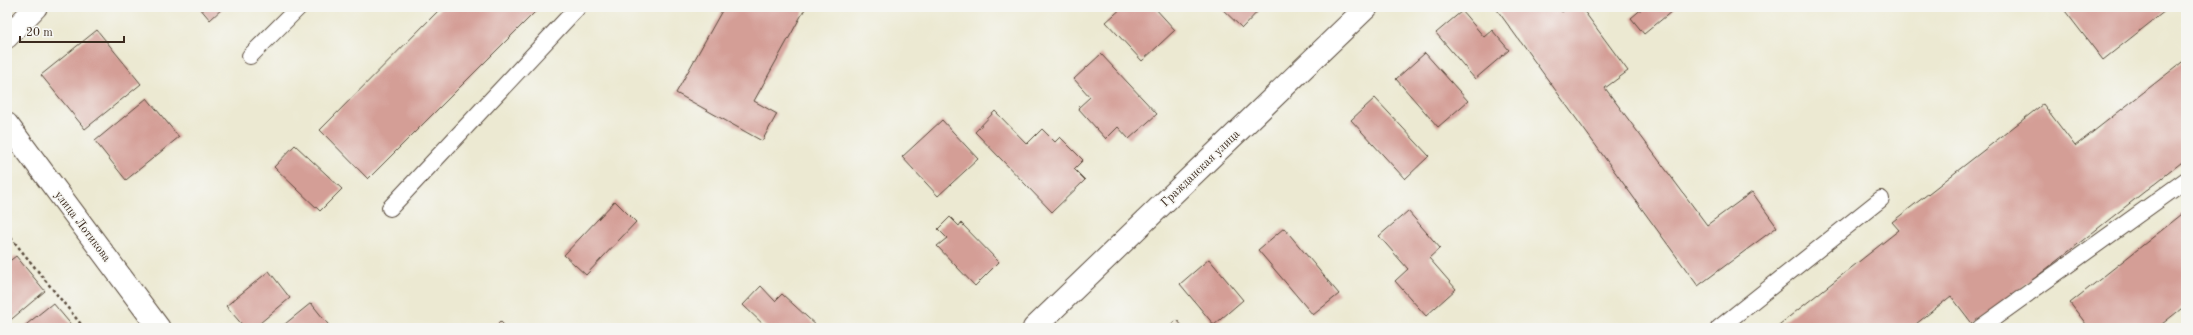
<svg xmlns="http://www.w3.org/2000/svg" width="2193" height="335" viewBox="0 0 2193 335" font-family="'Old Standard TT',serif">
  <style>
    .building { fill: #d49e96 }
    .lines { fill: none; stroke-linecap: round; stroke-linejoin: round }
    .service-casing { stroke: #564739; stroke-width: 18 }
    .minor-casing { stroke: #564739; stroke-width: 24 }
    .tertiary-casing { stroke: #564739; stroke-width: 24 }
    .path { stroke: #564739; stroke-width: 2.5; stroke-dasharray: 3 3; stroke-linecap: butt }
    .service { stroke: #fff; stroke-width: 16 }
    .minor { stroke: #fff; stroke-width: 22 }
    .tertiary { stroke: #fff; stroke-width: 22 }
    .labels { text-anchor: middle; stroke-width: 3; stroke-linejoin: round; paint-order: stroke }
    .street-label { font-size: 12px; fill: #3b2a1e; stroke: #f6f6f2 }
  </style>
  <rect width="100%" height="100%" fill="#f6f6f2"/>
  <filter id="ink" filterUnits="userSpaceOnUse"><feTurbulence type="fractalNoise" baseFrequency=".025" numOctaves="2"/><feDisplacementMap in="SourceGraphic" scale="8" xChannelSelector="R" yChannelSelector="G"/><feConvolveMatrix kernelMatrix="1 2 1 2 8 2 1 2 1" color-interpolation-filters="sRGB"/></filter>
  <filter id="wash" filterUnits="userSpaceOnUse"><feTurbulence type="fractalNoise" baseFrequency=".012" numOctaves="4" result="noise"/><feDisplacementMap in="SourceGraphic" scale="16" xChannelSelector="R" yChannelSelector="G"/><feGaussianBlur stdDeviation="0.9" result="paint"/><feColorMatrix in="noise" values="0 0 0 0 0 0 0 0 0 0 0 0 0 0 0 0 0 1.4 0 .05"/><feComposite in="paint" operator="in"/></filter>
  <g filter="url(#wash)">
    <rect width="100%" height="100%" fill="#ece9d2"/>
    <g id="blocks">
      <g class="building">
        <path d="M199,7H224L210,20Z"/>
        <path d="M442,7H540L368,179L320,130Z"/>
        <path d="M724,7H806L754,101L777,114L762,141L676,93Z"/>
        <path d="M1123,7H1154L1175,30L1142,61L1106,22Z"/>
        <path d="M1220,7H1262L1242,28Z"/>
        <path d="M1495,7H1558L1562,12L1568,7H1581L1628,71L1605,88L1707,225L1752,192L1777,227L1698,286Z"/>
        <path d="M1644,7H1677L1644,34L1631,18Z"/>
        <path d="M2062,7H2170L2103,60Z"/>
        <path d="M1462,11L1484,37L1492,30L1509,50L1475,79L1436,33Z"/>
        <path d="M97,30L141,84L85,129L41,75Z"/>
        <path d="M1425,53L1468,101L1438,127L1396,79Z"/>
        <path d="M1101,54L1157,114L1129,139L1118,127L1106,139L1078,108L1090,97L1074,79Z"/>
        <path d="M2186,59V159L1974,326L1951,296L1911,328H1775L1899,230L1892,222L2043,104L2075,146Z"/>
        <path d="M147,98L179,137L126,180L95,141Z"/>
        <path d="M1375,98L1429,156L1405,179L1351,120Z"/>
        <path d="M995,111L1027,144L1042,129L1055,142L1060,137L1083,160L1074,169L1085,180L1052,212L975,132Z"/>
        <path d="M942,120L978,159L938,196L902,157Z"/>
        <path d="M295,145L342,189L320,211L274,167Z"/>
        <path d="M615,201L636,222L586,275L564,255Z"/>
        <path d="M1408,211L1440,248L1429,258L1456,289L1426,316L1395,281L1408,269L1379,236Z"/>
        <path d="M2186,211V305L2157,328H2089L2070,303Z"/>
        <path d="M950,217L959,226L961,223L999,262L975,286L937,246L947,238L938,229Z"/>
        <path d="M1284,228L1339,294L1313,315L1258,250Z"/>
        <path d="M16,256L45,291L7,323V263Z"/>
        <path d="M1209,259L1243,300L1214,325L1180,284Z"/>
        <path d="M269,271L290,298L254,328H245L226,306Z"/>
        <path d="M761,286L775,301L782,294L819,328H767L743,305Z"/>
        <path d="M53,303L74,328H22Z"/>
        <path d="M311,303L331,328H280Z"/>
        <path d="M1177,320L1184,328H1168Z"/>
        <path d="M500,321L507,328H493Z"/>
      </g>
    </g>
  </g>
  <g filter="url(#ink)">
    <use href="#blocks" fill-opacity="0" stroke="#564739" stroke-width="1"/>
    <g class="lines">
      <g class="service-casing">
        <g id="service">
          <path d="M250,56L299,7"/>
          <path d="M390,208L578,7"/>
          <path d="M1719,328L1881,199"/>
          <path d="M1980,328L2186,180"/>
        </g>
      </g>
      <g class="minor-casing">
        <path id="minor" d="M1034,328L1367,7"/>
      </g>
      <g class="tertiary-casing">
        <g id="tertiary">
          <path d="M7,37L36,7"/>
          <path d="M7,124L159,328"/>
        </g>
      </g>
      <path class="path" d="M7,233L84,328"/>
      <use href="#service" class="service"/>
      <use href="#minor" class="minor"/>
      <use href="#tertiary" class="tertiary"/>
    </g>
  </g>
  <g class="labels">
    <g class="street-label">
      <text transform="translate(1200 168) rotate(-44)" y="4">Гражданская улица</text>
      <text transform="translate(83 226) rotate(53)" y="4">улица Лотикова</text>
    </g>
  </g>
  <rect width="2193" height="335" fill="none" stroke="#f6f6f2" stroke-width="24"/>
  <path d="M20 36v6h104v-6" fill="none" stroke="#3b2a1e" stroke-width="2"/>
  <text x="26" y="36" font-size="12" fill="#3b2a1e" stroke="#f6f6f2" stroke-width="3" paint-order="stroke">20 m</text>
</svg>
